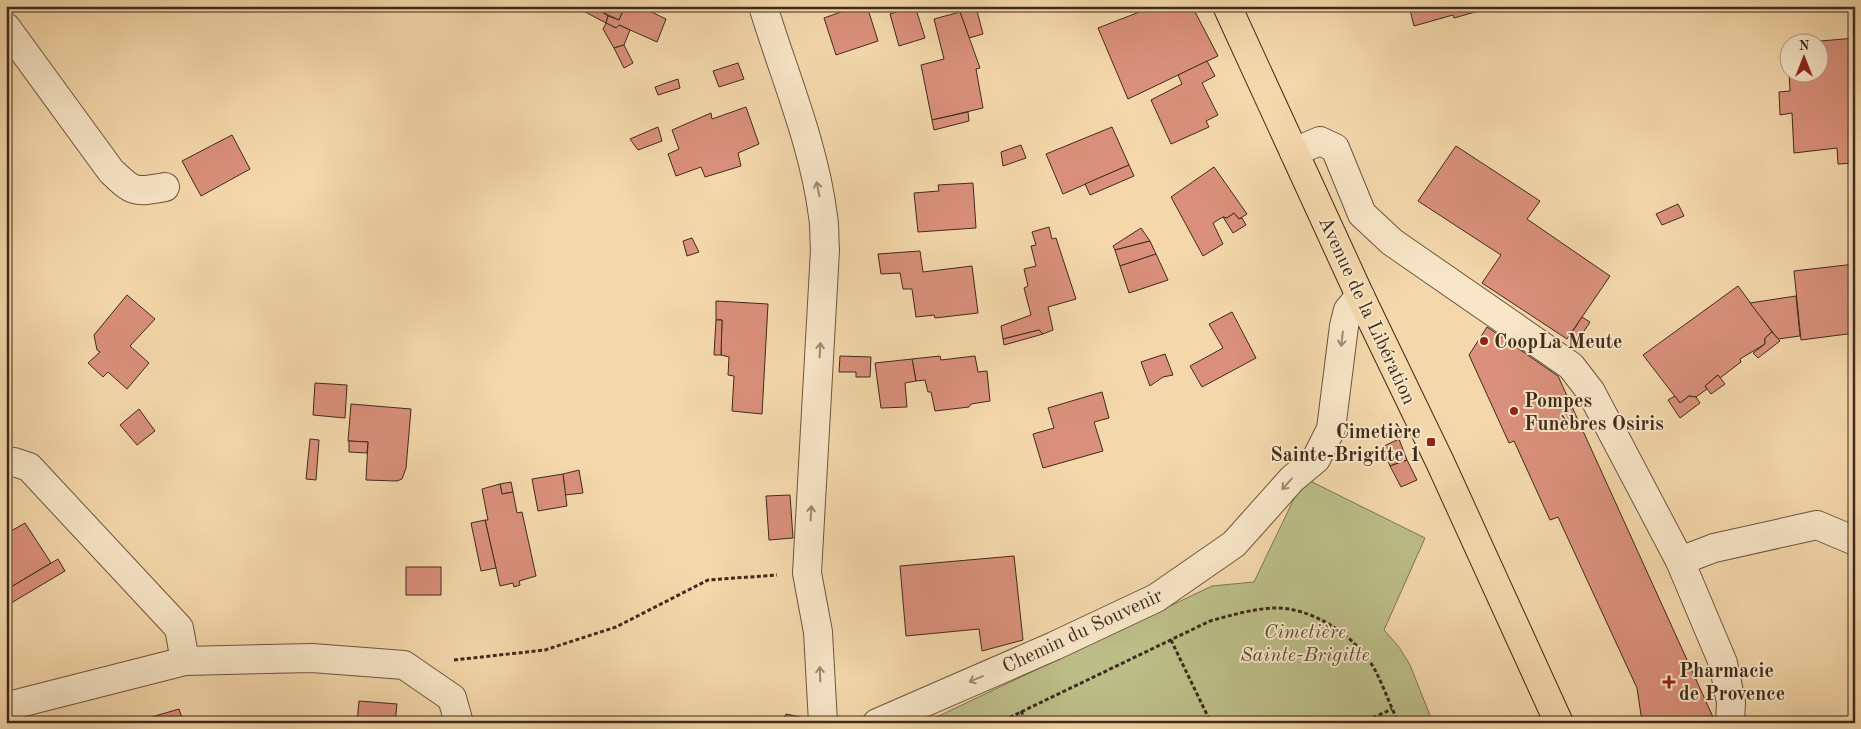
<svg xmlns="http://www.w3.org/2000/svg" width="1861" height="729" viewBox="0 0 1861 729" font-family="'Old Standard TT',serif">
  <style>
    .green { fill: #bcbe88; stroke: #7e7452 }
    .building { fill: #da907c; stroke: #3f2a1c }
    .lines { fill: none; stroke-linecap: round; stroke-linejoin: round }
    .minor-casing { stroke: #6c5640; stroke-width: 30 }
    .primary-casing { stroke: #3f2a1c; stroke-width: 30 }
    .path { stroke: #3f2a1c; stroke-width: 3; stroke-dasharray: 4 2.5; stroke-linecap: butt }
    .minor { stroke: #f8e6c8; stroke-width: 28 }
    .primary { stroke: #f4d8ab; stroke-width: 28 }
    .oneway { stroke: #9c8872 }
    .poi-dot { fill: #8f2418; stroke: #f8e6c8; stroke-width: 2 }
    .labels { text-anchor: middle; stroke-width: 4; stroke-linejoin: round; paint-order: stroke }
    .street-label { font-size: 20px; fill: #3f2a1c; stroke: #f8e6c8 }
    .poi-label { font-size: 20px; font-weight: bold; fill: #3f2a1c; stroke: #f8e6c8; text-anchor: start }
    .park-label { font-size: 20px; font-style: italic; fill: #584832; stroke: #f8e6c8 }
  </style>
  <rect width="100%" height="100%" fill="#f4d8ab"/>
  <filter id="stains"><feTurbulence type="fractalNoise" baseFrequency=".004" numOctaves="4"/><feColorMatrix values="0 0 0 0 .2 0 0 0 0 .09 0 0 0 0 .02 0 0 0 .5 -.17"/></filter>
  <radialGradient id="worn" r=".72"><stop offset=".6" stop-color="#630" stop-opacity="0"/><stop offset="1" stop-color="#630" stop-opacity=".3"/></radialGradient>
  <path class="green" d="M1304,478L1425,538L1384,630L1399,647L1410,665L1433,723H924L1212,586L1254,582Z"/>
  <g class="building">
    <path d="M574,6H604L602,12L608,16L606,23Z"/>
    <path d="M604,6H625L619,20L602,12Z"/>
    <path d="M625,6H639L666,19L657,42L619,25L616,28L606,23L608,16L619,20Z"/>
    <path d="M858,6H867L878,41L836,55L824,18Z"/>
    <path d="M915,6L925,38L899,46L890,14Z"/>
    <path d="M1140,6H1192L1218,56L1128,99L1098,28L1142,11Z"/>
    <path d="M1409,6H1496L1454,18L1453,15L1414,26Z"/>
    <path d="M976,7L983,34L969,38L960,12Z"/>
    <path d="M960,12L980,68L976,69L983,108L932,120L921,65L944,59L934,19Z"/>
    <path d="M606,23L616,28L619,25L630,30L624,45L614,48L603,29Z"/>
    <path d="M1855,38V163L1838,164L1837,148L1794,153L1792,113L1780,115L1779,92L1790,91L1789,72H1818V42H1809Z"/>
    <path d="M624,45L633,63L624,68L614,48Z"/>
    <path d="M1207,61L1215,76L1202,83L1218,115L1206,121L1209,127L1171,144L1151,100L1182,84L1178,75Z"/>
    <path d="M738,63L744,79L719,87L713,71Z"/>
    <path d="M678,79L680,88L658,95L655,87Z"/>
    <path d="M746,107L759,144L738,153L741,166L705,177L701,167L676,176L668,154L679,149L672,130L711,113L712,119Z"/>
    <path d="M968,112L969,121L934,130L932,120Z"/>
    <path d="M658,127L662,141L638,150L630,139Z"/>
    <path d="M1112,127L1129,165L1063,194L1046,154Z"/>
    <path d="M232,135L250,169L201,196L182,161Z"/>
    <path d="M1021,145L1026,158L1003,166L1001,152Z"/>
    <path d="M1456,146L1540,201L1527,219L1610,276L1567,339L1482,283L1501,255L1418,201Z"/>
    <path d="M1129,165L1134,176L1090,195L1085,184Z"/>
    <path d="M1214,167L1247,214L1239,219L1234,213L1227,218L1223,217L1213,223L1223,244L1203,256L1171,197Z"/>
    <path d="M973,183L976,228L918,232L914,193L939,191L938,185Z"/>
    <path d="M1678,204L1684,216L1662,225L1656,214Z"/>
    <path d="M1234,213L1239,219L1242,218L1246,225L1233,233L1223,217L1227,218Z"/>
    <path d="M1049,227L1052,239L1056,238L1076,299L1048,307L1053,330L1043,334L1039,330L1003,339L1001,326L1031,315L1024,288L1028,286L1024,269L1036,266L1031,246L1036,245L1032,232Z"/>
    <path d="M1141,228L1150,241L1115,250L1113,246Z"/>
    <path d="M692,238L699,252L687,256L683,241Z"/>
    <path d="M1150,241L1156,254L1120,266L1115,250Z"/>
    <path d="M920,251L923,272L972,266L978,313L935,318L934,315L916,317L912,289H903L900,273L881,274L878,254Z"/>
    <path d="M1156,254L1168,280L1129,293L1120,266Z"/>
    <path d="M1855,264V333L1801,340L1794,271Z"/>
    <path d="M1738,286L1772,332L1765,338V344L1740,359L1741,362L1720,378L1718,375L1705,386L1707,389L1696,397L1689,396L1680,403L1643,355Z"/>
    <path d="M127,295L155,319L130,346L149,363L127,389L108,372L103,377L88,363L100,352L97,350L94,335Z"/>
    <path d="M1796,296L1800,336L1778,339L1750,303Z"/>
    <path d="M716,301L768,304L762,414L732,411L734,376L728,375L729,357L721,355L722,320H716Z"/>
    <path d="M1232,312L1256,358L1202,387L1190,366L1223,348L1209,324Z"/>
    <path d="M1582,317L1590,322L1579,339L1571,334Z"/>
    <path d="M716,320H722L721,355H714Z"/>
    <path d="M1487,327L1558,376L1713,717L1711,723H1645L1641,715L1637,688L1558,517L1550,520L1514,441L1509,443L1469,355Z"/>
    <path d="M1039,330L1043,334L1004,345L1003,339Z"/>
    <path d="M1772,332L1780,341L1758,358L1753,353L1765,344V338Z"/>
    <path d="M1165,354L1173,375L1163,377L1150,386L1141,362Z"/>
    <path d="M840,356L871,357L870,377H856V372H839Z"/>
    <path d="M940,356L941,360L975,356L978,372L987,371L990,401L971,404L969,407L935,411L931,392H928L925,380L916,381L912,359Z"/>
    <path d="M912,359L916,381L905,383L907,407L881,408L875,363Z"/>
    <path d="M1718,375L1725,384L1711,394L1705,386Z"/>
    <path d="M315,383L347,385L345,418L313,415Z"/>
    <path d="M1102,392L1109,418L1094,422L1103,451L1043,468L1033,434L1054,428L1048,408Z"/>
    <path d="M1675,396L1680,403L1689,396L1696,397L1700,403L1680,418L1668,400Z"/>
    <path d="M351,404L411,409L406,468L402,479L397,481L366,480L368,442L348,441Z"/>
    <path d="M139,409L155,431L137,445L120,425Z"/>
    <path d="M310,439L319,440L316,480L306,479Z"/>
    <path d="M1399,439L1407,460L1390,466L1382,447Z"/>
    <path d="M349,441L368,442L367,453L349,452Z"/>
    <path d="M1407,460L1417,480L1401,487L1390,466Z"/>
    <path d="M579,470L583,493L565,495L563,474Z"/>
    <path d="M563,474L567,506L538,511L532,479Z"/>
    <path d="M511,482L513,492L502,494L500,484Z"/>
    <path d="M500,484L502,494L513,492L517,513L522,512L536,576L519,581L520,585L514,587L513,583L500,586L485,520H488L482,489Z"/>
    <path d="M790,495L793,538L769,540L766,496Z"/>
    <path d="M485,520L496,568L481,571L471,523Z"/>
    <path d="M25,523L51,563L6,590V534Z"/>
    <path d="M1014,556L1023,640L982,651L979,629L906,636L900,566Z"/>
    <path d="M58,559L65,571L6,606V590Z"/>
    <rect x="406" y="567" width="35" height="28"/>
    <path d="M359,701L397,704L395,723H357Z"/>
    <path d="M179,709L182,718L167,723H131Z"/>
    <path d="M786,714L809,719V723H782Z"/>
  </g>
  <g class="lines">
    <g class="minor-casing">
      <g id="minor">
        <path d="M763,6C784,75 814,144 823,216C825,227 824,239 825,250L807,573L818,632L823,723"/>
        <path d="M6,27L111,171C133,192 134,193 165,187"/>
        <path d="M1294,152L1320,141L1335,148L1362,214L1392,242L1571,366L1591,392L1680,561L1723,663L1731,702L1730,723"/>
        <path d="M6,464L14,462L29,467L179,628L185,661"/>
        <path d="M1680,561L1714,548L1817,525L1855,541"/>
        <path d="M6,712L16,704L185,661L312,658L404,665L452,698L459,723"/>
        <path d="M877,723L1054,646L1156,598L1234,544L1292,479L1316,459L1331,429L1344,326L1348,310L1360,296"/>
      </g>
    </g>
    <g class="primary-casing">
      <path id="primary" d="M1227,6L1360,296L1440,462L1559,723"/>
    </g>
    <g class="path">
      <path d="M1171,640L1211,723"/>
      <path d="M454,660L545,650L616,627L708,580L777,575"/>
      <path d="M1021,711L1027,723"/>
      <path d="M998,723L1210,621C1232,615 1252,609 1274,608C1313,607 1357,637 1375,670C1384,687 1390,706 1399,723"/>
      <path d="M1361,723L1392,709"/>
    </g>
    <use href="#minor" class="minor"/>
    <use href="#primary" class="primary"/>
  </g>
  <defs><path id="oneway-shaft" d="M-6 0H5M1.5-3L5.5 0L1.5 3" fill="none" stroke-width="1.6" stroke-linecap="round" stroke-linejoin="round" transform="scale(1.25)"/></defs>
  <g class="oneway">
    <use href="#oneway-shaft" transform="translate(818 189) rotate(-101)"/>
    <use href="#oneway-shaft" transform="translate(1342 339) rotate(97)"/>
    <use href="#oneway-shaft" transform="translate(820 350) rotate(-87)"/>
    <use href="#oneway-shaft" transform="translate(1287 484) rotate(132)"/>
    <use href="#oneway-shaft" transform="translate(811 513) rotate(-87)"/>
    <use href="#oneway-shaft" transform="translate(820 674) rotate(-92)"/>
    <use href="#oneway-shaft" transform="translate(976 679) rotate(157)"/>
  </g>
  <g class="poi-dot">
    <circle cx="1484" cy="341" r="5"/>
    <circle cx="1514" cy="411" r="5"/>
    <rect x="1426" y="437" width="10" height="10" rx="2.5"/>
    <path d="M1666.5 674.5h5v5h5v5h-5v5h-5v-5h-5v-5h5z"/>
  </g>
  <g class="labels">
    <g class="street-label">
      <text transform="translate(1368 310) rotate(65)" y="7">Avenue de la Libération</text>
      <text transform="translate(1082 630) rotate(-25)" y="7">Chemin du Souvenir</text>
    </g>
    <g class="poi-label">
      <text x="1494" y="348">CoopLa Meute</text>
      <text x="1524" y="407">Pompes<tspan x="1524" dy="23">Funèbres Osiris</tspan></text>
      <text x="1421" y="438" text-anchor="end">Cimetière<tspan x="1421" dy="23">Sainte-Brigitte 1</tspan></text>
      <text x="1679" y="677">Pharmacie<tspan x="1679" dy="23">de Provence</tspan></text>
    </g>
    <g class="park-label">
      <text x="1305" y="638">Cimetière<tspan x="1305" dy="23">Sainte-Brigitte</tspan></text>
    </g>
  </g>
  <rect width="1861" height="729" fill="none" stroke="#f4d8ab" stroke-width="25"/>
  <rect x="8" y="8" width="1846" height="714" fill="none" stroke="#3f2a1c" stroke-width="2.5"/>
  <rect x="12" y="12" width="1836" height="704" fill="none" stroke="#3f2a1c"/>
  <g transform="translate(1804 58)"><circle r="24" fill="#f8e6c8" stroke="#ae9b83"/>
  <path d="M0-4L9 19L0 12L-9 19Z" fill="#8f2418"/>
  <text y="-8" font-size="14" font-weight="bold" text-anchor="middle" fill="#3f2a1c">N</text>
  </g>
  <rect width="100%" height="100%" filter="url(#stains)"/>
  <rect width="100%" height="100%" fill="url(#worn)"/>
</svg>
